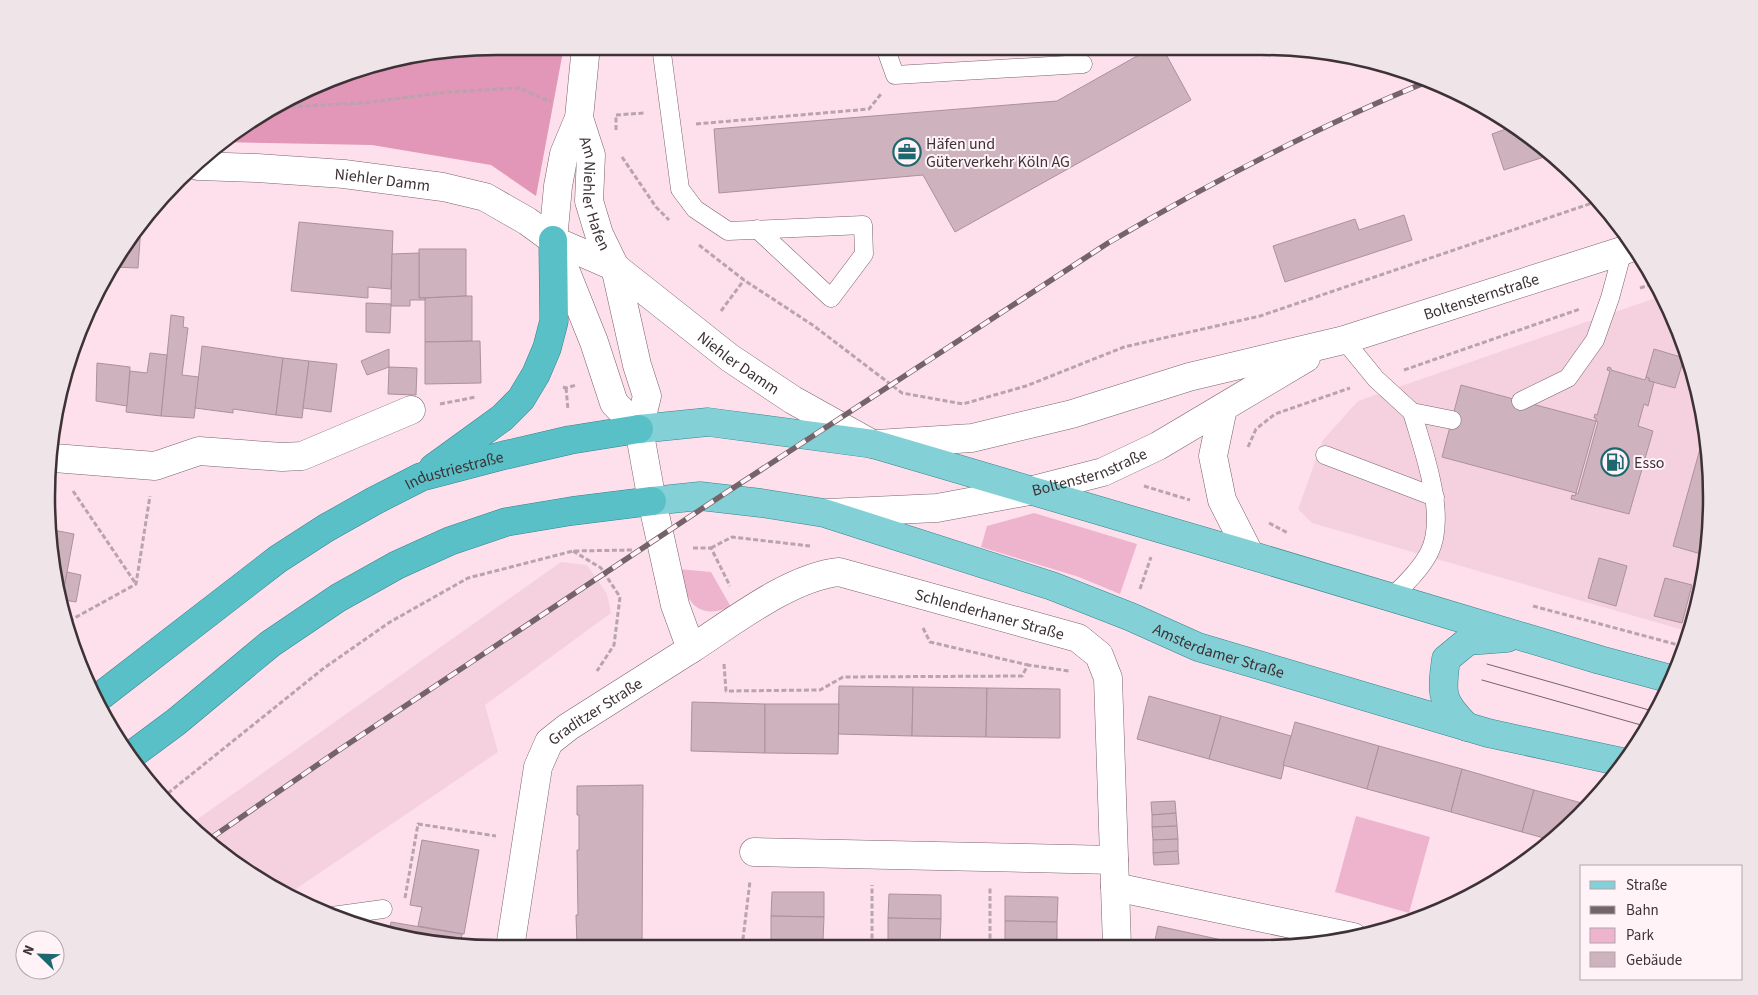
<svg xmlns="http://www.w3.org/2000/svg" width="1758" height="995" viewBox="0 0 1758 995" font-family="'Source Sans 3',sans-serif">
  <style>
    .built { fill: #f5d1e0 }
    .green { fill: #eeb4cd }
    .forest { fill: #e296b8 }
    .building { fill: #ceb2bd; stroke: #ac919c }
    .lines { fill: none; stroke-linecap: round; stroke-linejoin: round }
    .service-casing { stroke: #7b626c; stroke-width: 19 }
    .minor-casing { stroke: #7b626c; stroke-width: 29 }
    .tertiary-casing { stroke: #7b626c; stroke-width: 29 }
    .secondary-casing { stroke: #7b626c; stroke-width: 29 }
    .primary-casing { stroke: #35848c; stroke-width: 29 }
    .trunk-casing { stroke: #35848c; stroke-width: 29 }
    .path { stroke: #b9a3ac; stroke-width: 3; stroke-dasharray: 5 2.5; stroke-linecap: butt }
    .service { stroke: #fff; stroke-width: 18 }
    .minor { stroke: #fff; stroke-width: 28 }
    .tertiary { stroke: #fff; stroke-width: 28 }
    .secondary { stroke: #fff; stroke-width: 28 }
    .primary { stroke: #83d0d6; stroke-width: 28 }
    .trunk { stroke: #5ac0c8; stroke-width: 28 }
    .tram { stroke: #74646a; stroke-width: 1 }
    .rail-casing { stroke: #74646a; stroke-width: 5.5 }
    .rail { stroke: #fff3f7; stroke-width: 4; stroke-dasharray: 11; stroke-linecap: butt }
    .labels { text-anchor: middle; stroke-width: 4; stroke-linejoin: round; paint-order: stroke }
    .poi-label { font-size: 16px; fill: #3d3236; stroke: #fff3f7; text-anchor: start }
    .street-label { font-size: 16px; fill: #3d3236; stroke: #fff3f7 }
    .rim { fill: none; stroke: #3d3236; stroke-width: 2.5 }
  </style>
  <rect width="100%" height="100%" fill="#fde0ec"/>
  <g class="built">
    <path d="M1664,295L1696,381L1711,468L1708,557L1690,632L1312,523L1298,509L1323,440L1358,401Z"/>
    <path d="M561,562L587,565L607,594L611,613L485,705L498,752L287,895L272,888L192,823Z"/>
  </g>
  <g class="green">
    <path d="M1034,513L1137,544L1120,594L1079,577L981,547L987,526Z"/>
    <path d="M678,569L711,572L731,607C695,621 686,600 678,569Z"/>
    <path d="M1356,816L1430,837L1409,913L1335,892Z"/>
  </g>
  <path class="forest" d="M498,46H564L536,196L491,165L372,145L221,142L353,70Z"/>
  <g class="building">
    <path d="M1153,47H1162L1191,100L955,232L923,175L719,193L714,129L1057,101Z"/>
    <path d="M1514,126L1544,148L1547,156L1504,170L1492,134Z"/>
    <path d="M1404,215L1412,240L1285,282L1273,246L1355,219L1359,230Z"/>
    <path d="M299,222L393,231L391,289L368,287V298L291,291Z"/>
    <path d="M141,227L138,268L113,267L122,247Z"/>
    <path d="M419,249H466V296L419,298Z"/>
    <path d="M419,253V298H425V300H410V306H391L392,254Z"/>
    <path d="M466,296H472V341L425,342V298Z"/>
    <path d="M366,303L391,304L390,333L366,332Z"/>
    <path d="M171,315L184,317L183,327L188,328L182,375L199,377L194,418L161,416Z"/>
    <path d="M480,341L481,383L425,384V342Z"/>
    <path d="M202,346L283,358L276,415L233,409V413L195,408Z"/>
    <path d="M389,349V367L367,375L361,361Z"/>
    <path d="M1654,349L1684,358L1675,388L1649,381V378L1646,377Z"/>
    <path d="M150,353L167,355L161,416L126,412L130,371L147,373Z"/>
    <path d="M283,358L309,361L302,418L276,415Z"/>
    <path d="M309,361L337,364L331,412L303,408Z"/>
    <path d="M97,363L130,367L127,406L96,401Z"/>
    <path d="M389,367L417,368L416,395L388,394Z"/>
    <path d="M1608,367L1611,368V370L1645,380L1646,377L1649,378V381L1654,382L1648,406L1644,404L1638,426L1653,431L1629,514L1571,499L1572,495L1575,496L1576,493L1578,494L1598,422L1596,421V418H1594L1595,414L1597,415L1610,371L1607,370Z"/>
    <path d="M1461,385L1596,421L1576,493L1442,457Z"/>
    <path d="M1705,431L1711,468L1709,525L1701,554L1673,546Z"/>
    <path d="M48,529L74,534L63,594L48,530Z"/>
    <path d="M1599,558L1627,566L1616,606L1588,598Z"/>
    <path d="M67,572L81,575L76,602L64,600L63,594Z"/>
    <path d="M1665,578L1692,585L1682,623L1654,616Z"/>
    <path d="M839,686L913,687L912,736L838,734Z"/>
    <path d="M913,687L987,688L986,737L912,736Z"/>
    <path d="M987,688L1060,689V738L986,737Z"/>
    <path d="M1149,696L1221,716L1209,759L1137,739Z"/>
    <path d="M692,702L765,704V753L691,751Z"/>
    <path d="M765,704H839L838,754L765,753Z"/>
    <path d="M1221,716L1291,736L1281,779L1209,759Z"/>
    <path d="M1295,722L1379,746L1367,789L1283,765Z"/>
    <path d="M1379,746L1462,769L1451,812L1367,789Z"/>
    <path d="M1462,769L1534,790L1522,832L1451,812Z"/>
    <path d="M643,785L642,947H578L577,946L576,915H578L577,850H579V815H577V786Z"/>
    <path d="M1534,790L1589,805L1580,816L1551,840L1522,832Z"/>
    <path d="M1175,801L1176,813L1152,815L1151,802Z"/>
    <path d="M1176,813L1177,826L1152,827V815Z"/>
    <path d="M1177,826L1178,839L1153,840L1152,827Z"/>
    <path d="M1178,839V851L1153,853V840Z"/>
    <path d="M422,840L479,850L464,934L418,926L422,907L410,905Z"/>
    <path d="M1178,851L1179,864L1154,865L1153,853Z"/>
    <path d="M772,892H824V917L771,916Z"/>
    <path d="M889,894L941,895V919L888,918Z"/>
    <path d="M1005,896L1058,897L1057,922L1005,921Z"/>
    <path d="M771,916L824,917L823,941L771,940Z"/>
    <path d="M888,918L941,919L940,943L888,942Z"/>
    <path d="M1005,921L1057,922V945L1005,944Z"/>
    <path d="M391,922L462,934L460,946L389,932Z"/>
    <path d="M1158,926L1231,942L1230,945H1154Z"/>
    <path d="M771,940L823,941V947H771Z"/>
    <path d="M888,942L940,943V946H888Z"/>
  </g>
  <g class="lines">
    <g class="service-casing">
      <g id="service">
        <path d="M661,46L680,189L695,209L728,231L863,225L864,254L831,298L757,229"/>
        <path d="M885,47L895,75L1083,64"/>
        <path d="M1344,340L1376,379L1412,412L1452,420"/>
        <path d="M1521,401L1568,378L1595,340L1610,298L1623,250"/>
        <path d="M1325,455L1435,497"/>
        <path d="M1392,597C1405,584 1420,570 1429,553C1448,516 1423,450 1412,412"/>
        <path d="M332,916L383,909"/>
      </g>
    </g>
    <g class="minor-casing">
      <g id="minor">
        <path id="s1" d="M579,118L591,155L589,201L599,234L615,267"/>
        <path d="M553,240L558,186L564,154L579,118L586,46"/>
        <path d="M54,458L155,466L199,451L282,457L302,456L411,410"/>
        <path d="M652,501L675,605L691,649"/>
        <path d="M754,852L1114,860"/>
        <path d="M1115,887L1353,937"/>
        <path id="s2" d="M510,948L538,767L549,742L568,727C609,701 650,675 691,649C733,622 790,577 839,572L1078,638L1099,655L1108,678L1117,946"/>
      </g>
    </g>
    <g class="tertiary-casing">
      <g id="tertiary">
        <path id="s3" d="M198,166L257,168L344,174L443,187L485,197L527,221L553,240L615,267L730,358L793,400L872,444"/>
        <path d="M554,242L594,342L614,403L639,429"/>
        <path d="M615,267L637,365L647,396L639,429L652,501"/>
      </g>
    </g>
    <g class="secondary-casing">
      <g id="secondary">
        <path d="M1223,408L1213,456L1222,500L1250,555"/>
        <path id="s4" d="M877,444L972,438L1072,414L1189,377L1344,340L1634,247"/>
        <path id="s5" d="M828,513L937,508L1029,491L1103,472L1158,446L1306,358"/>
      </g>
    </g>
    <g class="primary-casing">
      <g id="primary">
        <path d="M639,429L708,422L873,444L1250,555L1600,660L1671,679"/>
        <path id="s6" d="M652,501L700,496L761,503L824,513L1052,586L1131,617L1198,647L1488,733L1622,762"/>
        <path d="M1467,727C1441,701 1441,695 1446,659L1468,641L1507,638"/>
      </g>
    </g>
    <g class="trunk-casing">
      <g id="trunk">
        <path d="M433,468L502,418L521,399L536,374L547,348L554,321L553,240"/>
        <path id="s7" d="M98,698L278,559L326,528L374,501L421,477L505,455L570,440L639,429"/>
        <path d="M133,754L176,722L270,644L338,598L397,565L450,541L506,522L572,511L652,501"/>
      </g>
    </g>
    <g class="path">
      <path d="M283,107L363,103L448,92L519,88L551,102"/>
      <path d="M696,124L869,109L881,94"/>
      <path d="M616,130V115L644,113"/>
      <path d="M622,157L656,207L669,220"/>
      <path d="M699,245L744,280L814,326L902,393L963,404L1026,386L1124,347L1260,316L1598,201"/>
      <path d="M1640,288L1656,283"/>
      <path d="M721,311L744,280"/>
      <path d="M1404,370L1580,309"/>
      <path d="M563,387L566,388L576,385"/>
      <path d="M566,388L568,410"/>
      <path d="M440,404L476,397"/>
      <path d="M1248,447L1256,429L1275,414L1350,388"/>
      <path d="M1144,486L1190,500"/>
      <path d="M73,491L136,584"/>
      <path d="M1269,523L1288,533"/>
      <path d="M693,548H711L730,586"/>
      <path d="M711,548L732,537L810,546"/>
      <path d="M573,551L601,568L620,597L614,645L597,671"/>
      <path d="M1140,589L1151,557"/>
      <path d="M1533,606L1686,647"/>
      <path d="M69,621L136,584L150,496"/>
      <path d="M923,628L930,642L1028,665"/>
      <path d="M724,664L726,691L820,690L843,677L1022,676L1028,665L1069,671"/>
      <path d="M162,798L324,668L390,622L468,578L573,551L632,550"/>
      <path d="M405,898L418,824L496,836"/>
      <path d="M872,946V885"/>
      <path d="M990,946V887"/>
      <path d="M742,947L750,881"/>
    </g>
    <use href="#service" class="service"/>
    <use href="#minor" class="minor"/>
    <use href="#tertiary" class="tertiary"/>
    <use href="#secondary" class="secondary"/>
    <use href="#primary" class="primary"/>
    <use href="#trunk" class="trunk"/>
    <g class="tram">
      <path d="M1487,664L1656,712"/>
      <path d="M1482,680L1648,727"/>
    </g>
    <g class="rail-casing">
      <path id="rail" d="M211,838L339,750L724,494L1108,243C1212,182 1318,126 1429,81"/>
    </g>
    <use href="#rail" class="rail"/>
  </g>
  <defs>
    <g id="office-ring" transform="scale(1.4375)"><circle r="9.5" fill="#fff3f7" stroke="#1c686e" stroke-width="1.5"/><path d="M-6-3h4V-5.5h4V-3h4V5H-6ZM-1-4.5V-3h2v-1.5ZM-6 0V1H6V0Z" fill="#1c686e"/></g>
    <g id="fuel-ring" transform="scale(1.4375)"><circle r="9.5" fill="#fff3f7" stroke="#1c686e" stroke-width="1.5"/><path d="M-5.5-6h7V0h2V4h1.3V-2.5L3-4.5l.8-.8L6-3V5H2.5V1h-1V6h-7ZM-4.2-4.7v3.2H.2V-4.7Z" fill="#1c686e"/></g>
  </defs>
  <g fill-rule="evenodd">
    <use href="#office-ring" x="907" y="152"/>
    <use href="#fuel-ring" x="1615" y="462"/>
  </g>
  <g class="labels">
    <g class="poi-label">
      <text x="926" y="149">Häfen und<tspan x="926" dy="18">Güterverkehr Köln AG</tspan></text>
      <text x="1634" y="468">Esso</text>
    </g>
    <g class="street-label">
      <text dy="6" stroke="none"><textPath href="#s3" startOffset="185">Niehler Damm</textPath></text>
      <text dy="6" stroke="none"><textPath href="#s1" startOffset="78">Am Niehler Hafen</textPath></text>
      <text dy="6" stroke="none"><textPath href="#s4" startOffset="624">Boltensternstraße</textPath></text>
      <text dy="6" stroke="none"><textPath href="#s3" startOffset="594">Niehler Damm</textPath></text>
      <text dy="6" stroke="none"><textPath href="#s5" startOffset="266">Boltensternstraße</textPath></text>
      <text dy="6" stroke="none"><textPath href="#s7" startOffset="426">Industriestraße</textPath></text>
      <text dy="6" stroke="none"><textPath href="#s2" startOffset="705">Schlenderhaner Straße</textPath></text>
      <text dy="6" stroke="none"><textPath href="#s6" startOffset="592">Amsterdamer Straße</textPath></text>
      <text dy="6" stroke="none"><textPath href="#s2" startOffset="266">Graditzer Straße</textPath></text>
    </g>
  </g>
  <path d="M0 0H1758V995H0ZM497 55H1261A442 442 0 0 1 1703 497V498A442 442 0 0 1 1261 940H497A442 442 0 0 1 55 498V497A442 442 0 0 1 497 55Z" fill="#efe4e8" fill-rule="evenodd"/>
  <path class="rim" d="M497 55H1261A442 442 0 0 1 1703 497V498A442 442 0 0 1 1261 940H497A442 442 0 0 1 55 498V497A442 442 0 0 1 497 55Z"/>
  <rect x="1580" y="865" width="162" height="115" fill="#fff3f7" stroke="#b1a6aa"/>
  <rect x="1590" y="881" width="25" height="8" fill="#83d0d6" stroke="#b1a6aa"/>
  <text x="1626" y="890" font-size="15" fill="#3d3236">Straße</text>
  <rect x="1590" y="906" width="25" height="8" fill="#74646a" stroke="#b1a6aa"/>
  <text x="1626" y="915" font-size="15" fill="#3d3236">Bahn</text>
  <rect x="1590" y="928" width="25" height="15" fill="#eeb4cd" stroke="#b1a6aa"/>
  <text x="1626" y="940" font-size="15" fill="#3d3236">Park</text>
  <rect x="1590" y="952" width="25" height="15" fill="#ceb2bd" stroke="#b1a6aa"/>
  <text x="1626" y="965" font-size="15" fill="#3d3236">Gebäude</text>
  <g transform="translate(40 955) rotate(293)"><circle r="24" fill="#fff3f7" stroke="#b1a6aa"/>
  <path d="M0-4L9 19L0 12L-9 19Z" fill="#1c686e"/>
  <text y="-8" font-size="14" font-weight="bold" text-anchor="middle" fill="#3d3236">N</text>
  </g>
</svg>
